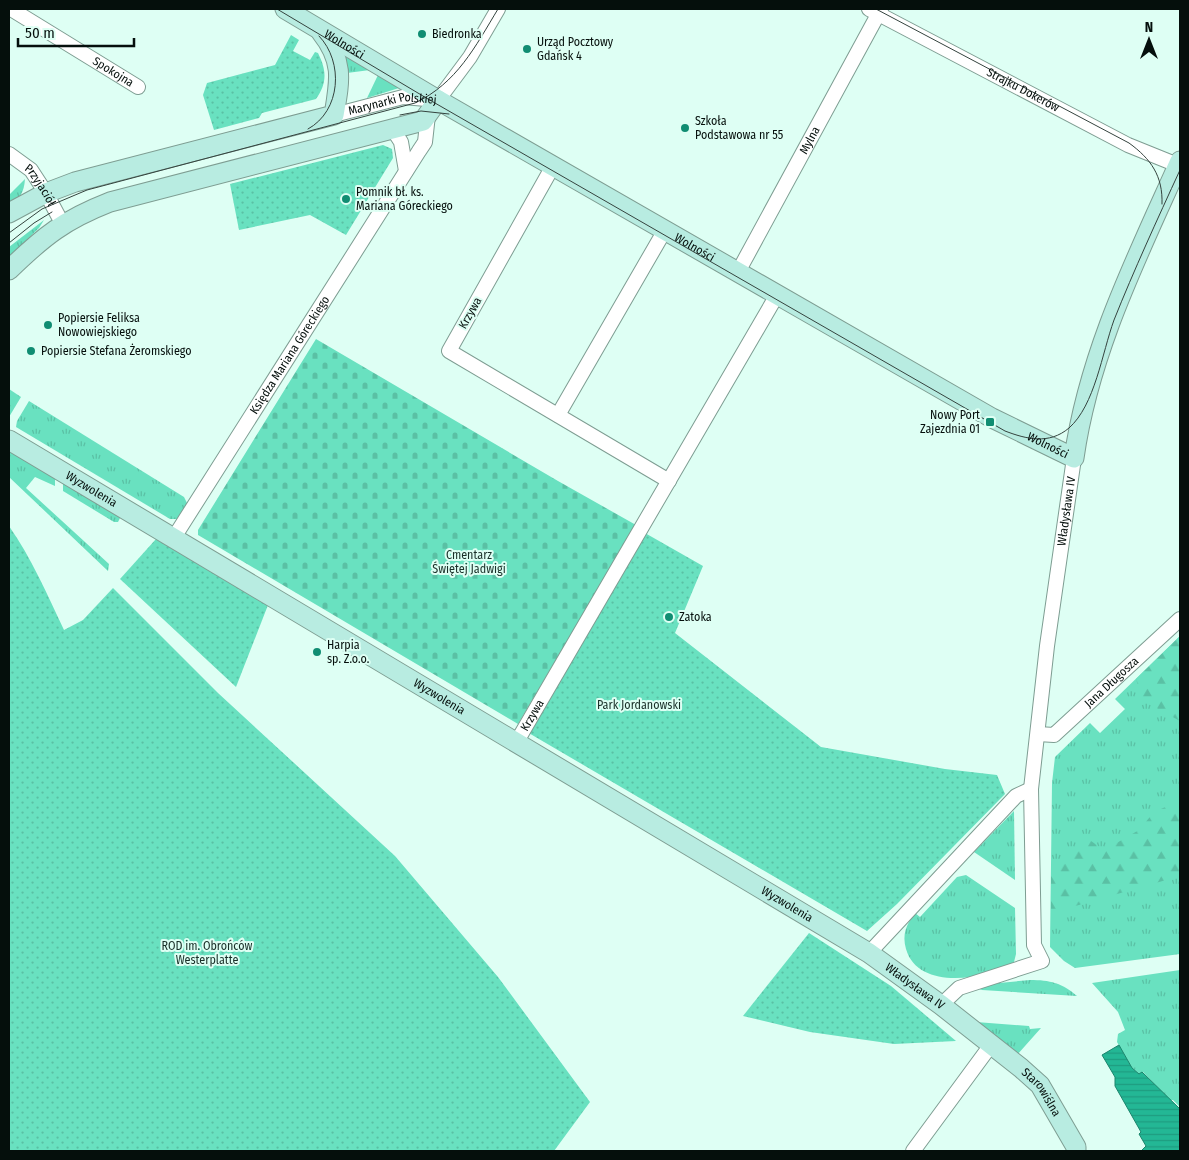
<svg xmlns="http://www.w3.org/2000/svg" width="1189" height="1160" viewBox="0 0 1189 1160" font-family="'Fira Sans Condensed',sans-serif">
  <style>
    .grass { fill: url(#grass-tufts) }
    .forest { fill: url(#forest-firs) }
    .cemetery { fill: url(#cemetery-stones) }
    .park { fill: url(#park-dots) }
    .water { fill: url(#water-rules); stroke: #1a856c }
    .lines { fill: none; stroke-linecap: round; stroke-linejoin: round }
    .street-casing { stroke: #7e9d92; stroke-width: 16 }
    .secondary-casing { stroke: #7e9d92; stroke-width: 21 }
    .street { stroke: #fff; stroke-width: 14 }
    .secondary { stroke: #b8ece1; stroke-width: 19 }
    .tram { stroke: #34433e; stroke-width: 1 }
    .poi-dot { fill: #108d72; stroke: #defff4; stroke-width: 2 }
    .labels { text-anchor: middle; stroke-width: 4; stroke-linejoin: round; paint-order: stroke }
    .poi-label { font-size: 12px; fill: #050f0c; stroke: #defff4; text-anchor: start }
    .street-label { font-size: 12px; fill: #050f0c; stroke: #defff4 }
    .park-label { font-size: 12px; fill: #192f28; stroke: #defff4 }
  </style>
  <defs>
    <pattern id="grass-tufts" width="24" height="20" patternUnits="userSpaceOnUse" patternTransform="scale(1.25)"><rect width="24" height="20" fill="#69e1c0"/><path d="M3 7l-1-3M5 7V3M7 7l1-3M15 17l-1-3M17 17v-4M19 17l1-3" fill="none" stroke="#5ac0a4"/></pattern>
    <pattern id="forest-firs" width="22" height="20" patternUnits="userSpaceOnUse" patternTransform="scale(1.25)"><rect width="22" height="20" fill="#69e1c0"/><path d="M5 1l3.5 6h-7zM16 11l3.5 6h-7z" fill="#5ac0a4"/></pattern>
    <pattern id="cemetery-stones" width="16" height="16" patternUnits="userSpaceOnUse" patternTransform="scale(1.25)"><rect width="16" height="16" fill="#69e1c0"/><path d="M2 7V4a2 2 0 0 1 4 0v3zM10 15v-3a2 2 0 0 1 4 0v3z" fill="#5ac0a4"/></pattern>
    <pattern id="park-dots" width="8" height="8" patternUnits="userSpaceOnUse" patternTransform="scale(1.25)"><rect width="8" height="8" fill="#69e1c0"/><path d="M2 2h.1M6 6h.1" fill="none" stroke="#5ac0a4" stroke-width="1.8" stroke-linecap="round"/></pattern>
    <pattern id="water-rules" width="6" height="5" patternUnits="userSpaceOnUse" patternTransform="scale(1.25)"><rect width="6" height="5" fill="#23b795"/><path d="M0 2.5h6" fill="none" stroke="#1e9c7f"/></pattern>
  </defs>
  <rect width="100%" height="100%" fill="#defff4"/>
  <g class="grass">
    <path d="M345,56H347L370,70L347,73Z"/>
    <path d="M378,75L399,88L367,98Z"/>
    <path d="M25,179C24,193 20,198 9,206V195Z"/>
    <path d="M44,220L39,228L9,257V247Z"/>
    <path d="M9,389L21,397L9,417Z"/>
    <path d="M29,401L184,497L187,503L177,519H170L16,427L17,421Z"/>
    <path d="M9,450L55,477V486L35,477L26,488L109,564L108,571L9,477Z"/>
    <path d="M63,482L121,516L118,522H114L63,491Z"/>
    <path d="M1180,636V954L1075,968L1064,961L1050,947L1052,783L1055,757L1090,723L1100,733L1125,709L1115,699Z"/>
    <path d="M1014,811L1015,880L974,852Z"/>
    <path d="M966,875L1015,908L1016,954L1014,962C986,980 918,991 906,949C902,934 906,925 915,913L920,917L957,877Z"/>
    <path d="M1180,970V1107L1173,1100H1169L1143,1072L1139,1074L1132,1068L1117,1042L1118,1034L1125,1030L1118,1012L1092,983Z"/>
    <path d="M1030,980C1050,980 1062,983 1077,996L982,990L977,988L999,983Z"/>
    <path d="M976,1022L1029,1026L1030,1029L1041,1028L1017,1055Z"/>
  </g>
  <g class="forest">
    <path d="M1180,636V721L1142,700L1136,679Z"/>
    <path d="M1179,801L1180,876L1051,913V868L1071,861L1087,838L1102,849L1108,848L1139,830L1154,812Z"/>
  </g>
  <path class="cemetery" d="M316,339L558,481L636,525L518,724L198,535V530Z"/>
  <g class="park">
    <path d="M291,35L299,40L293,51L310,60L315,52L318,53C327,71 327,83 316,99L262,113L259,118L214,130L203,95L207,83L275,65Z"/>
    <path d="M383,145L392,149L393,158L346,235L310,215L239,230L230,184Z"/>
    <path d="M9,526C32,559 47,594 64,630L83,620L113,588L218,693L395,856L498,977L590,1102L554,1151H9Z"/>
    <path d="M645,533L703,566L675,633L821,747L945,769L997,775L1005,794L897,904L867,931L527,732Z"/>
    <path d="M156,539L268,605L236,687L120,579Z"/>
    <path d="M809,933L891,986L956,1041L894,1044L810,1032L743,1016Z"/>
  </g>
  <path class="water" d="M1119,1045L1132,1068L1139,1074L1142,1072L1180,1109V1151H1141L1146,1146L1139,1134L1141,1132L1115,1086V1077L1102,1055Z"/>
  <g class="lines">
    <g class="street-casing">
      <g id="street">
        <path id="s1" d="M11,9L138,87"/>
        <path id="s2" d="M869,9L1128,145L1180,166"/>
        <path id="s3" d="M334,115L403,97L438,100L470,57L498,9"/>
        <path d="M392,128L401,142L406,171"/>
        <path id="s4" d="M9,154L31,170L46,193L62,223"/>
        <path d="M553,166L449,351L669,481"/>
        <path id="s5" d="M738,272L881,9"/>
        <path d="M558,415L665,230"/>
        <path id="s6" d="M173,539L419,151L425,142L428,115"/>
        <path id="s7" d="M1038,734L1054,735L1180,619"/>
        <path id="s8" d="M516,743L777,295"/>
        <path d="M869,953L1016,796L1031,789"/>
        <path id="s9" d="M941,1005L959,988L1042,961L1034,945L1031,789L1047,646L1074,458"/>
        <path d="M913,1151L991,1045"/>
      </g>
    </g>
    <g class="secondary-casing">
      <g id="secondary">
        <path id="s10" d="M285,9L438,100L992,418L1074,458C1089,352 1137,257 1180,161"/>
        <path d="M9,213L46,193L75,182L334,115C340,80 344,61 321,32"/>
        <path d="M9,270C44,236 64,220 110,202L423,121L438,100"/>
        <path id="s11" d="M9,440L869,953L941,1005L1021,1068L1040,1085L1076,1147V1151"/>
      </g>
    </g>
    <use href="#street" class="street"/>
    <use href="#secondary" class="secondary"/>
    <g class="tram">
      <path d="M277,9L428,99L1005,431C1026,439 1049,445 1069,428C1095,405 1102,353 1114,320C1134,270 1157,220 1180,170"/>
      <path d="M876,9L1129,143C1151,159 1163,176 1162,204"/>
      <path d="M400,115L421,111L449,114"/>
      <path d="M308,129C341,111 344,62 319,36"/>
      <path d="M9,233L42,209L87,190L415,103C457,83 475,47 498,9"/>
      <path d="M9,243L34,223L52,212"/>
    </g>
  </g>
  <g class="poi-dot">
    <circle cx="422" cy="34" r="5"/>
    <circle cx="527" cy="49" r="5"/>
    <circle cx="685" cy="128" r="5"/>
    <circle cx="346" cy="199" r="5"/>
    <circle cx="48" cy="325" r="5"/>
    <circle cx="31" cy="351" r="5"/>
    <rect x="985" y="417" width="10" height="10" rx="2.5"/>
    <circle cx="669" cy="617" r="5"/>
    <circle cx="317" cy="652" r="5"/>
  </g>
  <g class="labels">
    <g class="poi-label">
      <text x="432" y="38">Biedronka</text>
      <text x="537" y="46">Urząd Pocztowy<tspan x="537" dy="14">Gdańsk 4</tspan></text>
      <text x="695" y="125">Szkoła<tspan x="695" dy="14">Podstawowa nr 55</tspan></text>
      <text x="356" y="196">Pomnik bł. ks.<tspan x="356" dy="14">Mariana Góreckiego</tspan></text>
      <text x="58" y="322">Popiersie Feliksa<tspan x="58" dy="14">Nowowiejskiego</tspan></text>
      <text x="41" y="355">Popiersie Stefana Żeromskiego</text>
      <text x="980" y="419" text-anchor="end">Nowy Port<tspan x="980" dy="14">Zajezdnia 01</tspan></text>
      <text x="679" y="621">Zatoka</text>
      <text x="327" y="649">Harpia<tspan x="327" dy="14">sp. Z.o.o.</tspan></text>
    </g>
    <g class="street-label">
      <text dy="4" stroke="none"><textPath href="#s10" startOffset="69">Wolności</textPath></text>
      <text dy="4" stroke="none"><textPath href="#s1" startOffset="120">Spokojna</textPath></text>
      <text dy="4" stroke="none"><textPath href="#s2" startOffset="174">Strajku Dokerów</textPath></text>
      <text dy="4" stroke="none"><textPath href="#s3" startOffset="60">Marynarki Polskiej</textPath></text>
      <text dy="4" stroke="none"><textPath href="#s5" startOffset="150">Mylna</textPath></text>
      <text dy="4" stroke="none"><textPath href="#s4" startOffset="45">Przyjaciół</textPath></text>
      <text dy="4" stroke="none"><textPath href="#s10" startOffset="474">Wolności</textPath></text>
      <text transform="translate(470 313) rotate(-61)" y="4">Krzywa</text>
      <text dy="4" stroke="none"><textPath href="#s6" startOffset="218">Księdza Mariana Góreckiego</textPath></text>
      <text dy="4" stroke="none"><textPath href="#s10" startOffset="879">Wolności</textPath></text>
      <text dy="4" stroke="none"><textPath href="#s11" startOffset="96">Wyzwolenia</textPath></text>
      <text dy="4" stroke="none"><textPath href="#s9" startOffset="566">Władysława IV</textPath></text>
      <text dy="4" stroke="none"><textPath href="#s7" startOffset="94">Jana Długosza</textPath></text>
      <text dy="4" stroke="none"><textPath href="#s11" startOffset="501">Wyzwolenia</textPath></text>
      <text dy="4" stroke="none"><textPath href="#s8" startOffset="32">Krzywa</textPath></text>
      <text dy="4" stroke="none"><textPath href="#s11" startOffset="906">Wyzwolenia</textPath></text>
      <text dy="4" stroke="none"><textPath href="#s11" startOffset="1058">Władysława IV</textPath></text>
      <text dy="4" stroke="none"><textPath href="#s11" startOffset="1224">Starowiślna</textPath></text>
    </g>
    <g class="park-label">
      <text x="469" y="559">Cmentarz<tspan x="469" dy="14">Świętej Jadwigi</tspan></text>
      <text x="639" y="709">Park Jordanowski</text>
      <text x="207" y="950">ROD im. Obrońców<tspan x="207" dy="14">Westerplatte</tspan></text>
    </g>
  </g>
  <rect width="1189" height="1160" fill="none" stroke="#050f0c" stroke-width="20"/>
  <g transform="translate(1149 40)" stroke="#defff4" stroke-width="4" paint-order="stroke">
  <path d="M0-4L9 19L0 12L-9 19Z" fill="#050f0c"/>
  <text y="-8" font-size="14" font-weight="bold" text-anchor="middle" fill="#050f0c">N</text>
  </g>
  <path d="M18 38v8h116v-8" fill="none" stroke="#050f0c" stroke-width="2.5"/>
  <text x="25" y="38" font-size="15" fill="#050f0c" stroke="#defff4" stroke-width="4" paint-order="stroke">50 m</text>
</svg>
